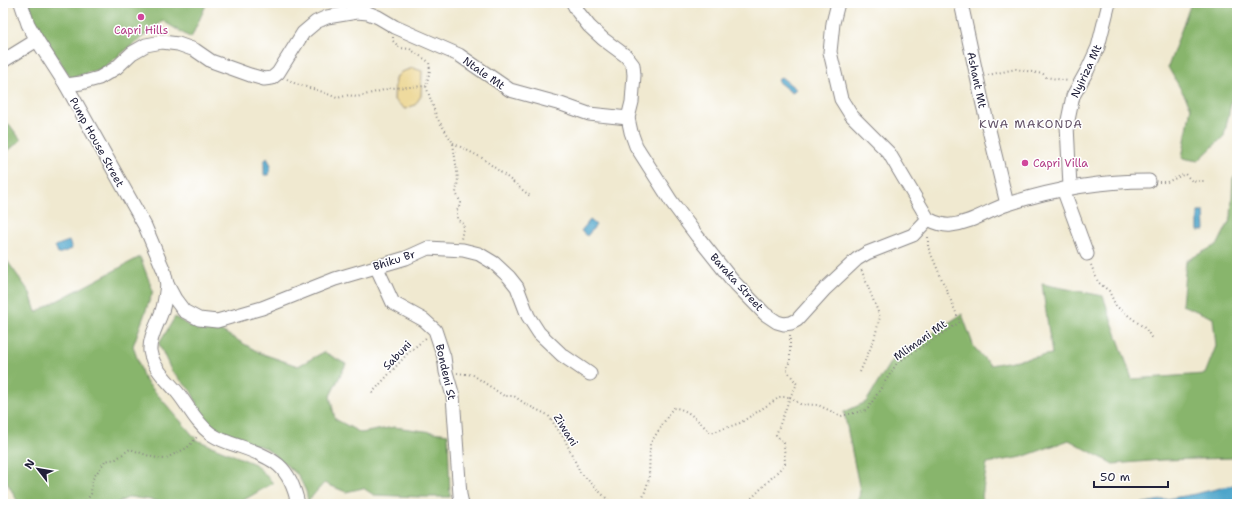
<svg xmlns="http://www.w3.org/2000/svg" width="1240" height="507" viewBox="0 0 1240 507" font-family="'Shantell Sans',sans-serif">
  <style>
    .forest { fill: #88b56c; stroke: #556c54 }
    .sand { fill: #eeda9e; stroke: #887e6c }
    .water { fill: #4da5ca; stroke: #386482 }
    .lines { fill: none; stroke-linecap: round; stroke-linejoin: round }
    .minor-casing { stroke: #898686; stroke-width: 15 }
    .path { stroke: #898686; stroke-width: 2; stroke-dasharray: 1 3; stroke-linecap: butt }
    .minor { stroke: #fff; stroke-width: 13 }
    .hotel-dot { fill: #d1479c; stroke: #fff; stroke-width: 1.5 }
    .labels { text-anchor: middle; stroke-width: 3; stroke-linejoin: round; paint-order: stroke }
    .hotel-label { font-size: 11px; fill: #b23c85; stroke: #fff }
    .street-label { font-size: 11px; fill: #22223b; stroke: #fff }
    .neighbourhood-label { font-size: 12px; letter-spacing: 1px; fill: #645368; stroke: #fff }
  </style>
  <rect width="100%" height="100%" fill="#fff"/>
  <filter id="ink" filterUnits="userSpaceOnUse"><feTurbulence type="fractalNoise" baseFrequency=".025" numOctaves="2"/><feDisplacementMap in="SourceGraphic" scale="8" xChannelSelector="R" yChannelSelector="G"/><feConvolveMatrix kernelMatrix="1 2 1 2 8 2 1 2 1" color-interpolation-filters="sRGB"/></filter>
  <filter id="wash" filterUnits="userSpaceOnUse"><feTurbulence type="fractalNoise" baseFrequency=".012" numOctaves="4" result="noise"/><feDisplacementMap in="SourceGraphic" scale="16" xChannelSelector="R" yChannelSelector="G"/><feGaussianBlur stdDeviation="0.9" result="paint"/><feColorMatrix in="noise" values="0 0 0 0 0 0 0 0 0 0 0 0 0 0 0 0 0 1.4 0 .05"/><feComposite in="paint" operator="in"/></filter>
  <g filter="url(#wash)">
    <rect width="100%" height="100%" fill="#f0e9d0"/>
    <g class="forest">
      <path d="M28,3H207L191,38L163,21L103,68L71,78L36,25Z"/>
      <path d="M1191,3H1237V76L1224,136L1198,161L1182,158L1191,107L1168,67Z"/>
      <path d="M9,124L21,140L3,155V128Z"/>
      <path d="M1237,175V454L1233,458L1162,460L1113,464L1069,440L1022,457L987,463L981,504H858L860,491L844,412L866,402L891,361L962,314L974,347L990,365L1052,354L1042,284L1103,296L1132,379L1205,374L1216,346L1213,318L1182,305L1186,261L1218,244L1231,218L1233,178Z"/>
      <path d="M3,255L30,293L36,312L140,257L153,291L133,346L144,379L197,440L255,464L273,483L237,504H169L164,502L130,497L115,504H19L3,475Z"/>
      <path d="M175,317L189,326L218,329L260,353L298,366L324,352L346,364L330,396L335,419L361,433L394,427L448,434L450,497H421L374,495L363,488L346,492L324,483L308,501L306,491L298,475L266,448L226,436L204,419L191,391L171,370L159,344Z"/>
    </g>
    <path class="sand" d="M413,68L422,71L421,96L415,105L405,109L394,100L395,79L401,72Z"/>
    <g class="water">
      <path d="M781,77L796,89L792,93L777,81Z"/>
      <path d="M267,158L271,165L269,175H264V161Z"/>
      <path d="M1198,212H1204L1205,230L1198,231Z"/>
      <path d="M590,220L596,225L587,236L581,231Z"/>
      <path d="M69,241L72,249L58,254L55,246Z"/>
      <path d="M1237,484V504H1139L1195,494Z"/>
    </g>
  </g>
  <g filter="url(#ink)">
    <g class="lines">
      <g class="minor-casing">
        <g id="minor">
          <path d="M21,3L28,24L37,40L66,85L145,226L164,271L167,284L175,299L184,311L199,319L217,321L262,308L335,279L406,258L428,248L463,250L479,254L494,263L509,277L517,287L528,316L539,333L562,355L590,374"/>
          <path d="M573,3L578,12L589,26L603,39L626,56L633,65L634,75L632,102L628,118L631,132L636,146L671,201L697,236L732,280L765,314L777,322L784,324L791,323L797,320L825,289L857,259L867,253L913,235L928,219"/>
          <path d="M838,3L833,23L830,52L841,99L851,115L889,153L928,219C936,223 943,226 951,225C972,223 989,210 1008,204C1054,189 1101,181 1149,181"/>
          <path d="M961,3L983,105L1007,204"/>
          <path d="M3,61L37,40"/>
          <path d="M66,85L81,83L99,78L116,68L132,53L146,45L162,42L178,44L195,50L211,61L250,75L264,79L272,78L278,73L303,33L316,22L327,17L357,12L368,13L378,17L395,27L459,55L510,90L561,104L589,114L628,118"/>
          <path d="M1070,187L1067,125L1073,96L1088,69L1098,47L1109,3"/>
          <path d="M1063,189L1087,254"/>
          <path d="M376,266L393,303L424,320L435,330L444,357L446,372L453,396L460,495L462,504"/>
          <path d="M167,284C166,292 165,302 162,311C158,324 149,337 150,351C153,368 166,379 177,392C188,405 196,423 211,434C220,440 229,443 239,446C274,458 290,466 298,504"/>
        </g>
      </g>
      <g class="path">
        <path d="M393,37V41L400,48L410,49L429,62L430,70L426,86L437,118L453,143L458,179L456,193L461,203L457,211V219L464,224L461,239"/>
        <path d="M988,75L1016,69L1043,74L1046,77L1068,81"/>
        <path d="M287,79L296,84L323,92L337,98L349,95L357,97L391,88L426,86"/>
        <path d="M453,143L482,158L507,177L531,197"/>
        <path d="M1159,182H1167L1185,174L1192,181H1204"/>
        <path d="M1091,265L1098,282L1109,291L1116,306L1146,329L1152,339"/>
        <path d="M860,372L874,340L880,317L861,269"/>
        <path d="M457,373L473,375L504,396H514L527,405L548,415L565,440L580,472L612,504"/>
        <path d="M372,393L408,353L427,337"/>
        <path d="M790,397L800,404L818,405L841,416L867,410L897,363L960,322L928,247V236"/>
        <path d="M84,504L91,494L92,480L105,461L116,459L130,449L152,457L164,459L187,448L197,437"/>
        <path d="M641,504L649,479L650,444L671,411L674,408C688,408 701,424 711,433L740,423L780,397H790"/>
        <path d="M746,504L785,464L784,443L776,435L790,397L797,384L786,369L790,361V335"/>
      </g>
      <use href="#minor" class="minor"/>
    </g>
  </g>
  <g class="hotel-dot">
    <circle cx="141" cy="17" r="4"/>
    <circle cx="1025" cy="163" r="4"/>
  </g>
  <g class="labels">
    <g class="hotel-label">
      <text x="141" y="34">Capri Hills</text>
      <text x="1033" y="167" text-anchor="start">Capri Villa</text>
    </g>
    <g class="street-label">
      <text transform="translate(1086 71) rotate(-65)" y="4">Nyiriza Mt</text>
      <text transform="translate(484 73) rotate(35)" y="4">Ntale Mt</text>
      <text transform="translate(977 80) rotate(78)" y="4">Ashant Mt</text>
      <text transform="translate(97 142) rotate(61)" y="4">Pump House Street</text>
      <text transform="translate(394 260) rotate(-18)" y="4">Bhiku Br</text>
      <text transform="translate(737 282) rotate(48)" y="4">Baraka Street</text>
      <text transform="translate(920 340) rotate(-35)" y="4">Mlimani Mt</text>
      <text transform="translate(397 355) rotate(-46)" y="4">Sabuni</text>
      <text transform="translate(446 372) rotate(77)" y="4">Bondeni St</text>
      <text transform="translate(566 430) rotate(58)" y="4">Ziwani</text>
    </g>
    <g class="neighbourhood-label">
      <text x="1031" y="128">KWA MAKONDA</text>
    </g>
  </g>
  <rect width="1240" height="507" fill="none" stroke="#fff" stroke-width="16"/>
  <g transform="translate(38 469) rotate(301)" stroke="#ffffff" stroke-width="3" paint-order="stroke">
  <path d="M0-3L7 15L0 10L-7 15Z" fill="#22223b"/>
  <text y="-6" font-size="11" font-weight="bold" text-anchor="middle" fill="#22223b">N</text>
  </g>
  <path d="M1094 481v6h74v-6" fill="none" stroke="#22223b" stroke-width="2"/>
  <text x="1100" y="481" font-size="12" fill="#22223b" stroke="#ffffff" stroke-width="3" paint-order="stroke">50 m</text>
</svg>
